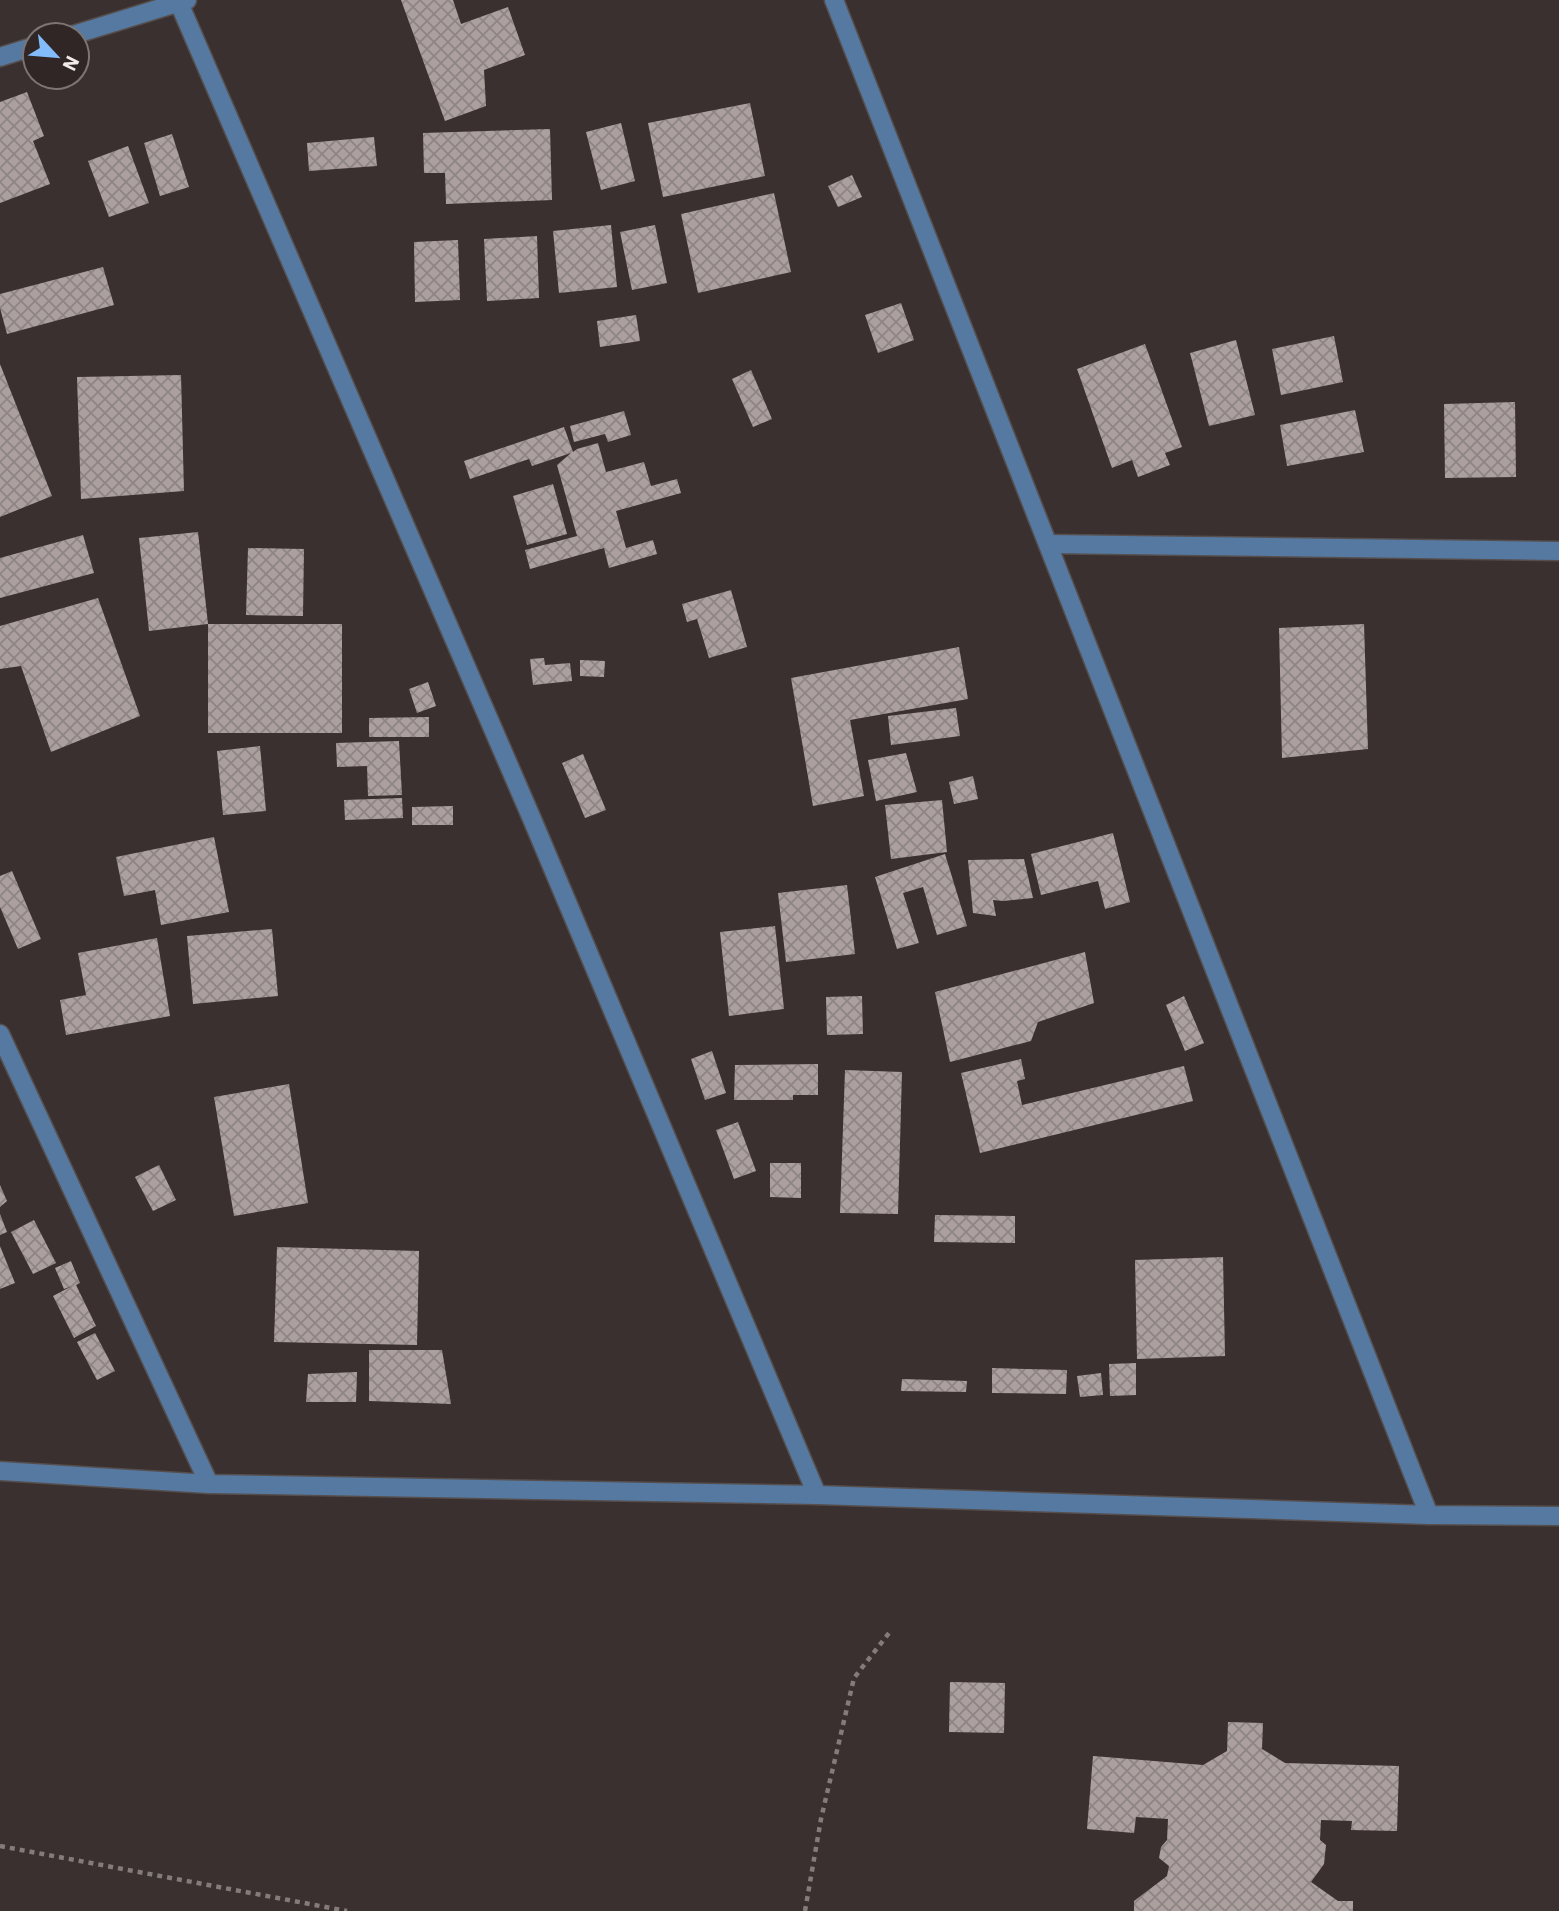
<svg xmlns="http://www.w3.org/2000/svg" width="1559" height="1911" viewBox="0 0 1559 1911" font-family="'IBM Plex Sans',sans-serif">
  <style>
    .building { fill: url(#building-cross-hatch) }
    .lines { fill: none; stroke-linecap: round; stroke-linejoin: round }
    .minor-casing { stroke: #564e4d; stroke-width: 21 }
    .path { stroke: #847c7b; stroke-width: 4.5; stroke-dasharray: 5 5; stroke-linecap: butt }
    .minor { stroke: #5579a0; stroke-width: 18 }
  </style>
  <defs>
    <pattern id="building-cross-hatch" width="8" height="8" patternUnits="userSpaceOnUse" patternTransform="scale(1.75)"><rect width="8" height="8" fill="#aba09e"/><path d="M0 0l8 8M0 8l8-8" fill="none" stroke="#8d8584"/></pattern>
  </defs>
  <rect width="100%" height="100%" fill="#39302f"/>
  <g class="building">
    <path d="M401,0H453L461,24L508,7L525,55L484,70L486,106L445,121Z"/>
    <path d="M27,92L44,136L33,141L50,184L0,203V102Z"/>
    <path d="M750,103L765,176L663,197L648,123Z"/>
    <path d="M621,123L635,181L601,190L586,132Z"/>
    <path d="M550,129L552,200L446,204L445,173H424L423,133Z"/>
    <path d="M172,134L189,187L160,196L144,143Z"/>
    <path d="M374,137L377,166L309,171L307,143Z"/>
    <path d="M128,146L149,203L109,217L88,161Z"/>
    <path d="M852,175L862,197L838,207L828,186Z"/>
    <path d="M774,193L791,272L698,293L681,214Z"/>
    <path d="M611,225L617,287L559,293L553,231Z"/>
    <path d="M655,225L667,283L632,290L620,232Z"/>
    <path d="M537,236L539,298L487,301L484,239Z"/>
    <path d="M458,240L460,300L415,302L414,242Z"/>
    <path d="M103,267L114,305L7,334L0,308V294Z"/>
    <path d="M901,303L914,340L878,353L865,315Z"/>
    <path d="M636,315L640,341L600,347L597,321Z"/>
    <path d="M1334,336L1343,382L1281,395L1272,349Z"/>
    <path d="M1236,340L1255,415L1209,426L1190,353Z"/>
    <path d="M1145,344L1182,447L1165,453L1170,465L1138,477L1132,460L1112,468L1077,369Z"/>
    <path d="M0,364L52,496L0,517Z"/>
    <path d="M751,370L772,419L753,427L732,379Z"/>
    <path d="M181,375L184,491L81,499L77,377Z"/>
    <path d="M1515,402L1516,477L1445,478L1444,404Z"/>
    <path d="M1355,410L1364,452L1287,466L1280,425Z"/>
    <path d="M624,411L631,435L608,442L605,434L574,442L570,426Z"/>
    <path d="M564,427L573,452L577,449L598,443L606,472L644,462L651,486L677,479L681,493L616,511L626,548L653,540L657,554L609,568L604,548L530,569L525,550L577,536L557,465L571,453L532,466L529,459L470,479L464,461Z"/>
    <path d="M553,484L567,534L527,545L513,496Z"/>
    <path d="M198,532L208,624L149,631L139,538Z"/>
    <path d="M83,535L94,573L0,598V558Z"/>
    <path d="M248,548L304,549L303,616L246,615Z"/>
    <path d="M731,590L747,647L709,658L697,619L687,622L682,604Z"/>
    <path d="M98,598L140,716L51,752L21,666L0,669V626Z"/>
    <rect x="208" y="624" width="134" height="109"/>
    <path d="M1364,624L1368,749L1282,758L1279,628Z"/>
    <path d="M959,647L968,699L850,720L864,796L813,806L791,678Z"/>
    <path d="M544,658L545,665L570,663L572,681L533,685L530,659Z"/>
    <path d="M580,660L605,661L604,677L580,676Z"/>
    <path d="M428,682L436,706L417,713L409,689Z"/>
    <path d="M956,708L960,736L891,745L888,716Z"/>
    <path d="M429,717V737H369V718Z"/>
    <path d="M399,741L402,795L368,796L367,766L337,767L336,743Z"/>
    <path d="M260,746L266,811L223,815L217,751Z"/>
    <path d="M906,753L917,792L876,801L868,760Z"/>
    <path d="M583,754L606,810L585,818L562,763Z"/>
    <path d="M973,776L978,799L954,804L949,782Z"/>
    <path d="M402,798L403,818L345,820L344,800Z"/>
    <path d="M942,800L947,852L891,859L885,805Z"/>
    <path d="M453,806V825H412V807Z"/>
    <path d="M1113,833L1130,902L1105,909L1098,881L1041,895L1031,854Z"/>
    <path d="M214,837L229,912L161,925L155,890L124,896L116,857Z"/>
    <path d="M945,854L967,926L937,935L923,887L903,893L919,943L897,949L875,877Z"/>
    <path d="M1024,859L1033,898L1003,901L993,900L996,916L973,913L968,860Z"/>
    <path d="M12,871L41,939L18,949L0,907V876Z"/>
    <path d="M847,885L855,954L786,962L778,893Z"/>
    <path d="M775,926L784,1009L729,1016L720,932Z"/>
    <path d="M272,929L278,996L193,1004L187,936Z"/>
    <path d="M157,938L170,1016L66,1035L60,1000L86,995L78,953Z"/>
    <path d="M1085,952L1094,1003L1038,1022L1031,1041L950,1062L935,992Z"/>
    <path d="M862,996L863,1034L827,1035L826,997Z"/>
    <path d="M1184,996L1204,1043L1185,1051L1166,1005Z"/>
    <path d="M712,1051L726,1093L705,1100L691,1059Z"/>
    <path d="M1021,1059L1025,1079L1017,1081L1022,1105L1184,1066L1193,1101L980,1153L961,1073Z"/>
    <path d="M818,1064V1095H793V1100H734L735,1065Z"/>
    <path d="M845,1070L902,1072L898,1214L840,1213Z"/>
    <path d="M289,1084L308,1203L234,1216L214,1097Z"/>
    <path d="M738,1122L756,1171L734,1179L716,1130Z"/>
    <path d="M770,1163H801V1198L770,1197Z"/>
    <path d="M159,1165L176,1200L153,1211L135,1177Z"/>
    <path d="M0,1185L7,1201L0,1207Z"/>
    <path d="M0,1214L7,1232L0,1235Z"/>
    <path d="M935,1215L1015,1216V1243L934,1242Z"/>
    <path d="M34,1220L56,1263L33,1274L11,1232Z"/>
    <path d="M0,1246L15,1283L0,1289Z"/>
    <path d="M277,1247L419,1251L417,1345L274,1342Z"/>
    <path d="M1223,1257L1225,1356L1137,1359L1135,1260Z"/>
    <path d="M71,1261L80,1283L76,1285L96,1326L74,1338L53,1296L72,1286L64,1289L55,1268Z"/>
    <path d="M95,1333L115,1371L97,1380L77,1342Z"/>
    <path d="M369,1350H442L451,1404L369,1401Z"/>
    <path d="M1136,1363V1395L1110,1396L1109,1364Z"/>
    <path d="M992,1368L1067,1370L1066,1394L992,1393Z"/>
    <path d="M357,1372L356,1402H306L308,1374Z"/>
    <path d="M1101,1373L1103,1395L1080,1397L1077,1376Z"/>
    <path d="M902,1379L967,1381L966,1392L901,1391Z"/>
    <path d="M950,1682L1005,1683L1004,1733L949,1732Z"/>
    <path d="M1228,1722L1263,1723L1262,1749L1285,1763L1399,1766L1397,1831L1351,1830L1352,1821L1321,1820L1320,1840L1326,1845L1324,1864L1311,1882L1338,1901H1353V1911H1134V1901L1167,1876L1169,1866L1159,1858L1161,1847L1167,1840L1168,1819L1136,1817L1134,1833L1087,1829L1093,1756L1203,1765L1227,1751Z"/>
  </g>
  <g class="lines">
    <g class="minor-casing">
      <g id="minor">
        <path d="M834,0L1429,1515"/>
        <path d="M179,3L532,819L817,1495"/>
        <path d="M73,35L187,0"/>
        <path d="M0,57L35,46"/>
        <path d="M1048,544L1559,551"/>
        <path d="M0,1034L209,1484"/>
        <path d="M0,1471L209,1484L817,1495L1429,1515L1559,1516"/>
      </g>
    </g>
    <g class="path">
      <path d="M0,1846L347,1911"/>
      <path d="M805,1911L821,1819L854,1678L889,1633"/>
    </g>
    <use href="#minor" class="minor"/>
  </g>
  <g transform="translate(56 56) rotate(116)"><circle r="33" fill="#2f2625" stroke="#7d7574" stroke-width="2"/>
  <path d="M0-5L12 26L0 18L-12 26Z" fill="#82bcfa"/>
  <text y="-10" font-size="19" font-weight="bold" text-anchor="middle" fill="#f1ebea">N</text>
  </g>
</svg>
